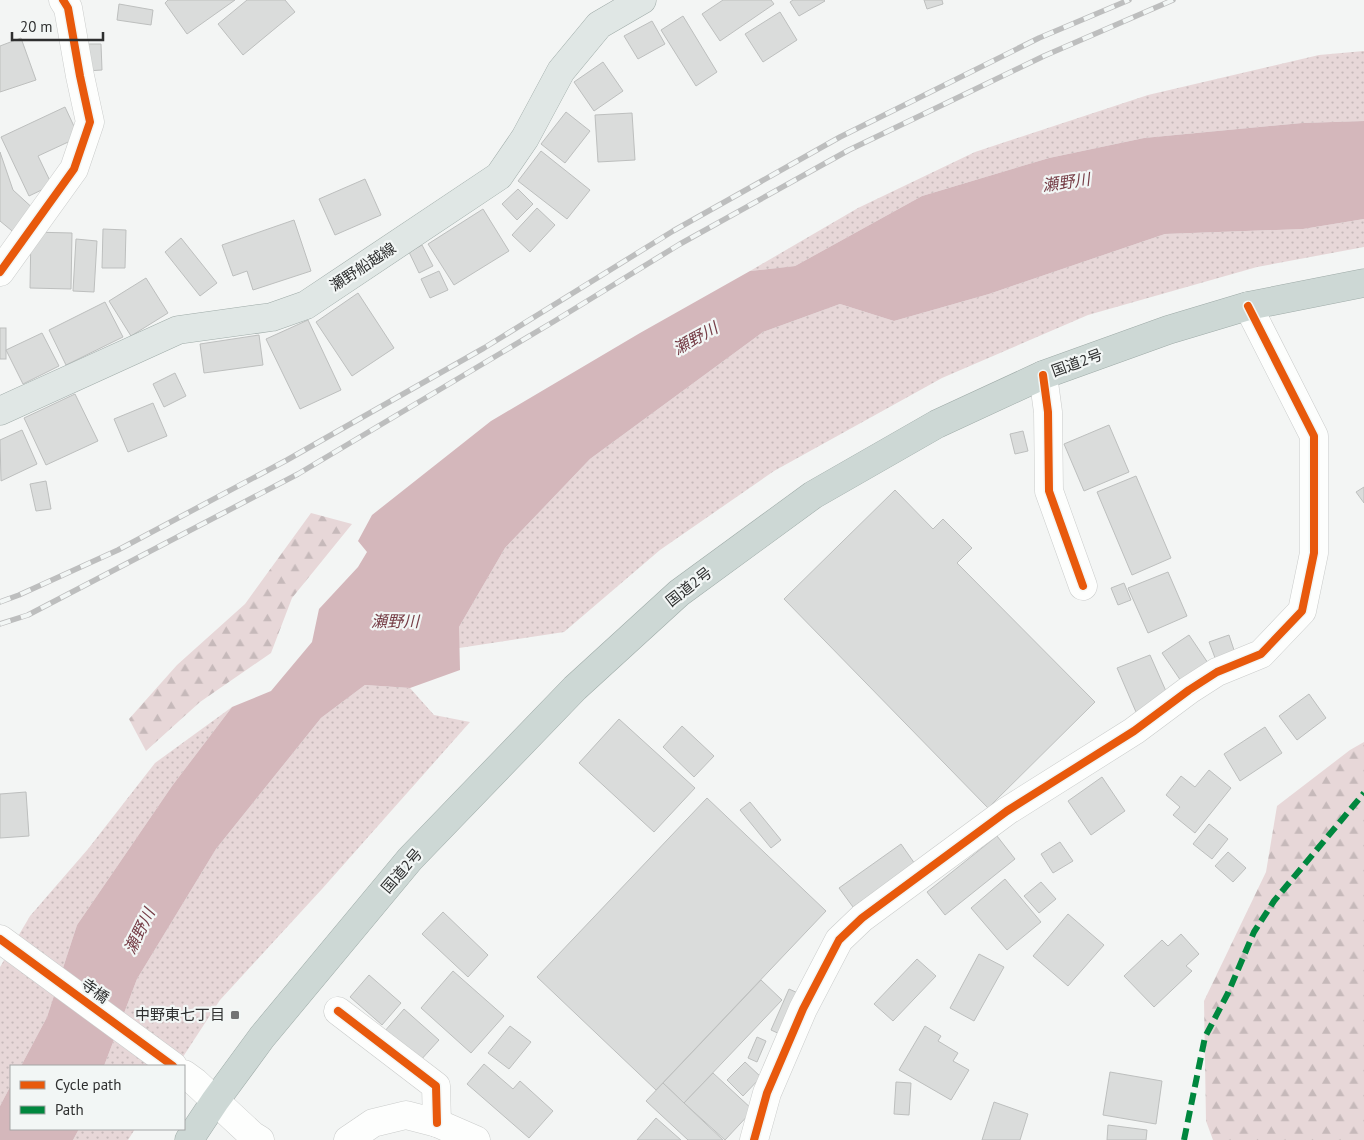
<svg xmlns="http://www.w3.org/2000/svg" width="1364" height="1140" viewBox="0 0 1364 1140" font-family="'PT Sans','Noto Sans JP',sans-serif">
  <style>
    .grass { fill: url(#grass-dots) }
    .forest { fill: url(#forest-firs) }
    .water { fill: #d4b7bb }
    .building { fill: #dadcdb; stroke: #bdbfbe }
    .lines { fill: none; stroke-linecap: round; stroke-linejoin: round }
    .minor-casing { stroke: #cacccb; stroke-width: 29 }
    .major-casing { stroke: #9faba8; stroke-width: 29 }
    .highway-casing { stroke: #9faba8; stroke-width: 29 }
    .minor { stroke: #fdfefd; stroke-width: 28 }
    .major { stroke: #e0e7e5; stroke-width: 28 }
    .highway { stroke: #cdd8d5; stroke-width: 28 }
    .rail-casing { stroke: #bdbebe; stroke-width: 5.5 }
    .rail { stroke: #f2f6f5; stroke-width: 4; stroke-dasharray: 11; stroke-linecap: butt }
    .quiet { stroke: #00873e; stroke-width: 6; stroke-dasharray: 12 6; stroke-linecap: butt }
    .cycleway-casing { stroke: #f2f6f5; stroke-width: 11 }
    .cycleway { stroke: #e8590c; stroke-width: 8 }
    .poi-dot { fill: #737474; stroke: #f2f6f5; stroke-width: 2 }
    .labels { text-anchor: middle; stroke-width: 4.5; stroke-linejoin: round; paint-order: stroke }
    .street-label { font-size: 15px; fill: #2e2f2f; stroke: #f2f6f5 }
    .poi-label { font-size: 15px; fill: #2e2f2f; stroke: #f2f6f5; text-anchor: end }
    .water-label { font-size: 16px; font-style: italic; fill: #753d46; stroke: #f2f6f5 }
  </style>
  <defs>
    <pattern id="grass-dots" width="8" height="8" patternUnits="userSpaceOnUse" patternTransform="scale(1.25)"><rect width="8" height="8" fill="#e7d7d8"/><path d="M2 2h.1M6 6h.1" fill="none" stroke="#c6b9ba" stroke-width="1.8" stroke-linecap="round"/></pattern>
    <pattern id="forest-firs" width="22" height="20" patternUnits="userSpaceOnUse" patternTransform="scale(1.25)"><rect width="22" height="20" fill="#e7d7d8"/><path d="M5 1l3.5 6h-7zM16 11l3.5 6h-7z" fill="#c6b9ba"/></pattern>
  </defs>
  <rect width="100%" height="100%" fill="#f3f5f4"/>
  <g class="grass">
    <path d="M1364,51V121L1302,123L1144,138L1049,158L922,196L795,266L750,271L858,208L975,152L1148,95L1319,55Z"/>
    <path d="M1364,219V247L1257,267L1088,315L942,378L774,471L660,550L564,632L459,648V627L505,548L590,459L763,332L840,304L894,321L989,294L1165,234L1303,229Z"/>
    <path d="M365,685L410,688L434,715L470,722L322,889L220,1000L177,1066H104L137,979L216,849L321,718Z"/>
    <path d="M232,707L172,786L77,925L47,1017L21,1066H11V1085L0,1106V967L30,916L88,849L155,763Z"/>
    <path d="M79,1129H135L128,1140H73Z"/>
  </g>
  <g class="forest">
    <path d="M311,513L352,524L292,598L271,653L200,702L146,751L129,719L177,665L245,604Z"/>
    <path d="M1364,742V1140H1213L1206,1121L1204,1001L1266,872L1277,806L1350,750Z"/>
  </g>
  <g class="water">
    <path d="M1364,121V219L1303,229L1165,234L989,294L894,321L840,304L763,332L590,459L505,548L459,627L460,670L410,688L365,685L321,718L216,849L137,979L104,1066H21L47,1017L77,925L172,786L232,707L271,691L312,642L319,609L358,567L367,552L358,541L372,515L491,421L640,333L750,271L795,266L922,196L1049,158L1144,138L1302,123Z"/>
    <path d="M11,1085V1129H79L73,1140H0V1106Z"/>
  </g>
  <g class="building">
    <path d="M168,0H235L187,34L165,3Z"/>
    <path d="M247,0H285L295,12L243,55L218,24Z"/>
    <path d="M723,0H771L774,4L720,41L702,14Z"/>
    <path d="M793,0H824L825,1L799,16L790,2Z"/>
    <path d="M924,0H942L943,4L927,9Z"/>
    <path d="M119,4L153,10L151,25L117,20Z"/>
    <path d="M780,12L797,40L763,62L745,34Z"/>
    <path d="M683,16L717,72L696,86L661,30Z"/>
    <path d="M652,21L665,44L638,59L624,36Z"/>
    <path d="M21,38L36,80L0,92V46Z"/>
    <path d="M85,44H101L102,70L86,71Z"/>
    <path d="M603,62L623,91L594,111L574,82Z"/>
    <path d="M65,107L79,137L38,156L52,185L29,196L1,137Z"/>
    <path d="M566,112L590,131L565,163L541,144Z"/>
    <path d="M632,113L635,160L598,162L595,115Z"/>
    <path d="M541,151L590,190L567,219L518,181Z"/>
    <path d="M0,152L13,190L37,212L17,235L0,221Z"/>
    <path d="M365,179L381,215L335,235L319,199Z"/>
    <path d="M518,189L533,204L517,220L502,204Z"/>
    <path d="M537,208L555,225L530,252L512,235Z"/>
    <path d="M483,209L509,251L454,285L428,244Z"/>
    <path d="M294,220L311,271L253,290L247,271L233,276L222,245Z"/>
    <path d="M103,229L126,230L125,268H102Z"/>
    <path d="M31,232L72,233L71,289L30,288Z"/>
    <path d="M181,238L217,283L200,296L165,252Z"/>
    <path d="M76,239L97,241L94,292L73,291Z"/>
    <path d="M422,245L433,266L419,273L409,252Z"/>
    <path d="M439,271L448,290L430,298L421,279Z"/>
    <path d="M146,278L168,313L131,336L109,301Z"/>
    <path d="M358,293L394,348L352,376L316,322Z"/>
    <path d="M105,302L123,337L66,365L49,330Z"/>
    <path d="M308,320L341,390L300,409L266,339Z"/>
    <rect x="0" y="328" width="6" height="31"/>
    <path d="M42,333L59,366L23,384L6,350Z"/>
    <path d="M259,335L263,365L204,373L200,344Z"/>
    <path d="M175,373L186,396L164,407L153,384Z"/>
    <path d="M75,394L98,441L46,465L24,418Z"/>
    <path d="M153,403L167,436L128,452L114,419Z"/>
    <path d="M1109,425L1129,472L1084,491L1064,444Z"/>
    <path d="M22,430L37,464L1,481L0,440Z"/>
    <path d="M1023,431L1028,451L1015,454L1010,434Z"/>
    <path d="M1136,476L1171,558L1132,575L1097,492Z"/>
    <path d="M46,481L51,509L36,511L30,484Z"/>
    <path d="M1364,487V503L1356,492Z"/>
    <path d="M895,490L933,529L943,519L972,548L957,563L1095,702L988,808L784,599Z"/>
    <path d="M1168,572L1187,616L1148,633L1128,588Z"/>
    <path d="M1124,583L1131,600L1118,605L1111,588Z"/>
    <path d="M1189,635L1208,663L1181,681L1162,653Z"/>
    <path d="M1229,635L1236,656L1217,663L1209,642Z"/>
    <path d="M1150,655L1169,698L1136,712L1117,668Z"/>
    <path d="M1309,694L1326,718L1297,740L1279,716Z"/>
    <path d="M619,719L695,788L654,832L579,763Z"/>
    <path d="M682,726L714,756L694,777L663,747Z"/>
    <path d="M1265,727L1282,753L1240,781L1224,754Z"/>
    <path d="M1209,770L1231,788L1195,833L1173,815L1180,807L1166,795L1181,776L1195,787Z"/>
    <path d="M1102,777L1125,811L1091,835L1068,801Z"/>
    <path d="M26,792L29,836L0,838V794Z"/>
    <path d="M707,798L826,911L656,1090L537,977Z"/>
    <path d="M750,802L781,840L771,848L740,810Z"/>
    <path d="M1209,824L1228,839L1212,859L1193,844Z"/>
    <path d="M997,836L1015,859L945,915L927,892Z"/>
    <path d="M1060,842L1073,861L1053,873L1041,854Z"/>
    <path d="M901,844L915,864L853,907L839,888Z"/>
    <path d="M1228,852L1246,868L1233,882L1215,866Z"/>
    <path d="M1005,879L1041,922L1007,950L971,908Z"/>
    <path d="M1041,882L1056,899L1039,913L1024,896Z"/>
    <path d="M443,912L488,955L468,977L422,934Z"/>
    <path d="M1068,914L1104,945L1068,986L1033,956Z"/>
    <path d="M1181,934L1199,954L1186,966L1192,971L1154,1007L1124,976L1162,940L1168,946Z"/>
    <path d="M979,954L1004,967L974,1021L950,1008Z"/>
    <path d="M917,959L936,976L893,1021L874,1004Z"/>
    <path d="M453,971L504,1016L471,1053L421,1008Z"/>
    <path d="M369,975L401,1003L382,1025L350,997Z"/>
    <path d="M761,980L782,1000L684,1103L663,1083Z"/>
    <path d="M789,989L800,994L782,1035L771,1030Z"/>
    <path d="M404,1009L439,1040L419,1062L384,1032Z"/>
    <path d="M510,1026L531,1042L509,1069L488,1053Z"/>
    <path d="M925,1026L941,1036L938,1041L958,1053L953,1061L969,1070L951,1100L899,1070Z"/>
    <path d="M757,1037L766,1041L757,1062L748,1058Z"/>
    <path d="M745,1062L761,1077L743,1096L727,1080Z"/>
    <path d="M484,1064L513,1089L520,1081L553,1111L529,1138L467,1084Z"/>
    <path d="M1110,1072L1162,1081L1156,1124L1103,1115Z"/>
    <path d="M713,1073L753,1110L725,1140L684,1103Z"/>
    <path d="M896,1082L911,1083L909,1115L894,1114Z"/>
    <path d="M663,1083L684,1103L723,1140H688L646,1101Z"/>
    <path d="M994,1102L1028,1114L1020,1140H982Z"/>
    <path d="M656,1118L681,1140H637Z"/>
    <path d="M1108,1125L1147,1130L1146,1140H1107Z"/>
  </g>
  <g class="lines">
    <g class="minor-casing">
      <g id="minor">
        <path d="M0,272L74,169L90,122L80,76L68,8L63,0"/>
        <path d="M1043,375L1048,412L1049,491L1083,586"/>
        <path d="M0,939L173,1066"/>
        <path d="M338,1011L436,1086L437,1123"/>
        <path d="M184,1074L195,1082L252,1135L260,1140"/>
        <path d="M348,1140L373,1123L406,1115L437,1123L476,1140"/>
        <path d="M754,1140L767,1093L803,1009L839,940L862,918L1007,811L1134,731L1189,690L1217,672L1261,654L1302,611L1314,553V436L1248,306"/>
      </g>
    </g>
    <g class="major-casing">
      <path id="major" d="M0,411L178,330L272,317L306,305L499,176L525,138L561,71L599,25L642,0"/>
    </g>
    <g class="highway-casing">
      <path id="highway" d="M189,1140L215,1101L262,1037L410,859L575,688L679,593L813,495L937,424L1043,375L1168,330L1248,306L1364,283"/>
    </g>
    <use href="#minor" class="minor"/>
    <use href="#major" class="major"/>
    <use href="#highway" class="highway"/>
    <g class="rail-casing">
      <g id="rail">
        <path d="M0,602L19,595L118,550L287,460L484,348L673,231L840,137L1039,38L1129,0"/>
        <path d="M0,624L28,615L298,474L553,322L680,244L849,150L1044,56L1173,0"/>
      </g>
    </g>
    <use href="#rail" class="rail"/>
    <path class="quiet" d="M1184,1140L1205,1037L1228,993L1254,932L1274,901L1364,793"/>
    <g class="cycleway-casing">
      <g id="cycleway">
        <path d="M0,272L74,169L90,122L80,76L68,8L63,0"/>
        <path d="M1043,375L1048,412L1049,491L1083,586"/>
        <path d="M0,939L173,1066"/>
        <path d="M338,1011L436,1086L437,1123"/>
        <path d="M754,1140L767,1093L803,1009L839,940L862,918L1007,811L1134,731L1189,690L1217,672L1261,654L1302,611L1314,553V436L1248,306"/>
      </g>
    </g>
    <use href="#cycleway" class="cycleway"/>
  </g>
  <rect class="poi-dot" x="230" y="1010" width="10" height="10" rx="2.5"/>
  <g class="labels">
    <g class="street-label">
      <text transform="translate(363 267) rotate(-33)" y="5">瀬野船越線</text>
      <text transform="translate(1077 363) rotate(-20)" y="5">国道2号</text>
      <text transform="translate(689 587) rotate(-38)" y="5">国道2号</text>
      <text transform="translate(402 871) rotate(-49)" y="5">国道2号</text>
      <text transform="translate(95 991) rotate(36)" y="5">寺橋</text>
    </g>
    <g class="poi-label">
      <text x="225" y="1020">中野東七丁目</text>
    </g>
    <g class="water-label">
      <text transform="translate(1066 182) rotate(-8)" y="6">瀬野川</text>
      <text transform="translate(695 338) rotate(-29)" y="6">瀬野川</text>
      <text x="395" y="627">瀬野川</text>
      <text transform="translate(139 931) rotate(-64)" y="6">瀬野川</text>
    </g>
  </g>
  <rect x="10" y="1065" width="175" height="65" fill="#f2f6f5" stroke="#a4a6a6"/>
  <rect x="20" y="1081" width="25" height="8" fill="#e8590c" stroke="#a4a6a6"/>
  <text x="55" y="1090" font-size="15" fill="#2e2f2f">Cycle path</text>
  <rect x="20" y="1106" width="25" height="8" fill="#00873e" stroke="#a4a6a6"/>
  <text x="55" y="1115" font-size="15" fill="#2e2f2f">Path</text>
  <path d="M12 32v8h91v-8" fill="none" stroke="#2e2f2f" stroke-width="2.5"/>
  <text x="20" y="32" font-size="15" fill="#2e2f2f" stroke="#f2f6f5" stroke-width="4" paint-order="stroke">20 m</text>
</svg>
